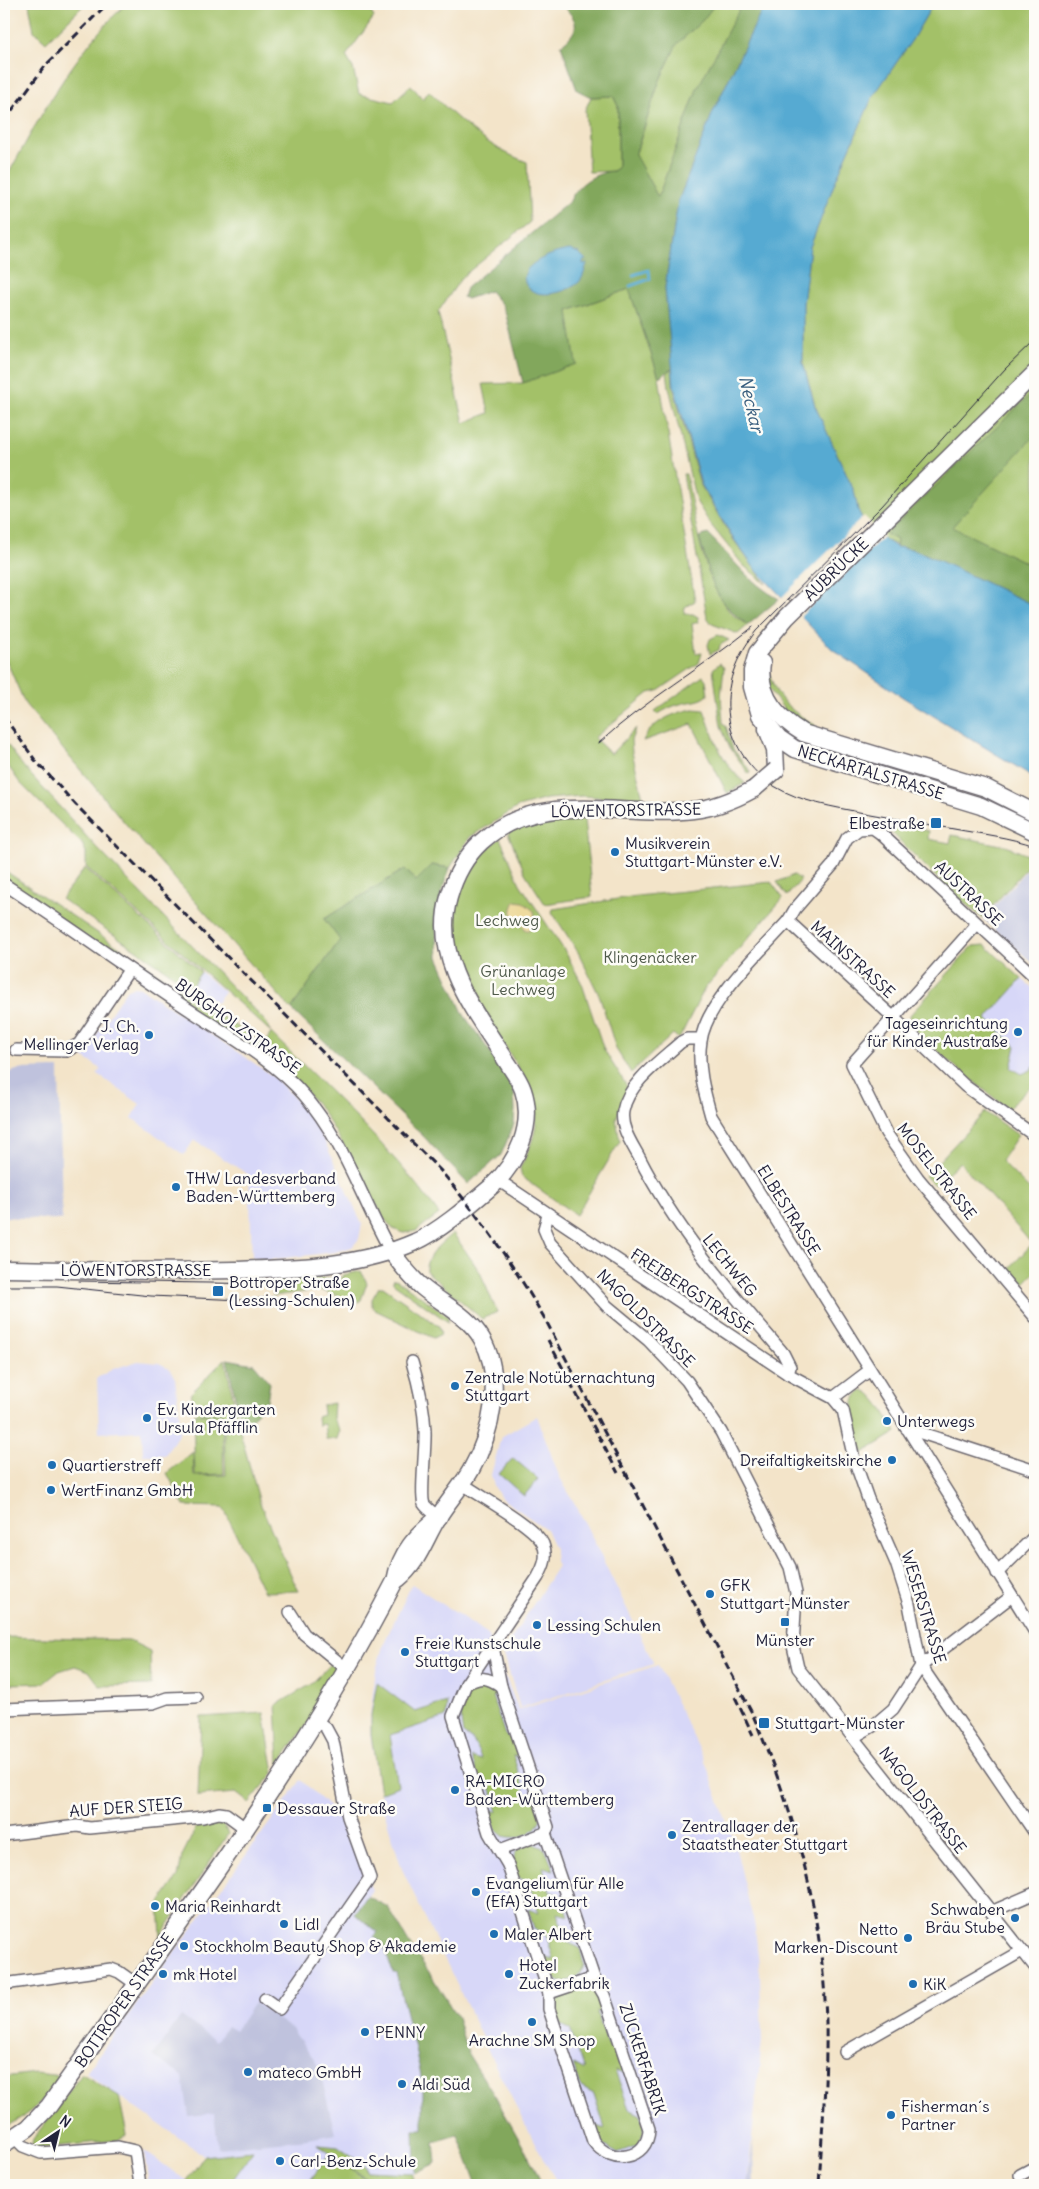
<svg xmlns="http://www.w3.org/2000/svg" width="1039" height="2189" viewBox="0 0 1039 2189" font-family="Delius,sans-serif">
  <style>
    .built { fill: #d7d7f8 }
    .industrial { fill: #bfc2dd }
    .green { fill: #a3c168; stroke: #627252 }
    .forest { fill: #82a75c; stroke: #52644c; fill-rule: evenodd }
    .sand { fill: #eeda9e; stroke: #887e6c }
    .water { fill: #57aad2; stroke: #3c6686 }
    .pier { fill: #f3e4c9 }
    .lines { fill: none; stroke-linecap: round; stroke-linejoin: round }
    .stream { stroke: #57aad2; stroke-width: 3 }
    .street-casing { stroke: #6b666d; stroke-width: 14 }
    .secondary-casing { stroke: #6b666d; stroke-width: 19 }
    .street { stroke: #fff; stroke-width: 11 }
    .secondary { stroke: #fff; stroke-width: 16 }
    .tram { stroke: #22223b; stroke-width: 1 }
    .rail { stroke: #22223b; stroke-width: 3; stroke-dasharray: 8 4; stroke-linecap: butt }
    .secondary-bridge-casing { stroke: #6b666d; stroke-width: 19; stroke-linecap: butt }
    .secondary-bridge { stroke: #fff; stroke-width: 16 }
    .poi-dot { fill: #1f6fb2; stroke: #fdfcf7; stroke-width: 2 }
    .labels { text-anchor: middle; stroke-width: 5; stroke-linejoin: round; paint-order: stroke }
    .street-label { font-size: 16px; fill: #22223b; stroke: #fdfcf7 }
    .poi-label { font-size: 16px; fill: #22223b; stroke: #fdfcf7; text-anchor: start }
    .park-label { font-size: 16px; fill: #4f5a4b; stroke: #fdfcf7 }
    .water-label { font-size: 18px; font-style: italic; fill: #3a5f7f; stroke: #fdfcf7 }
  </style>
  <rect width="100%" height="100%" fill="#fdfcf7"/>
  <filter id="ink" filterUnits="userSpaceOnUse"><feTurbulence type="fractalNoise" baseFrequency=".02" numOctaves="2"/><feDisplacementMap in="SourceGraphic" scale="10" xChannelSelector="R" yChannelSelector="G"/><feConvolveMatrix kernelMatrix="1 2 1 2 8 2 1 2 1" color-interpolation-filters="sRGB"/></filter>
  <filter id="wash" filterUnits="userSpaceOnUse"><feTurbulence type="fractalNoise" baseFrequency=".0096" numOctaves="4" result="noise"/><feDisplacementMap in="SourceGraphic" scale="20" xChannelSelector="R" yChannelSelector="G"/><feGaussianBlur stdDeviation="1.12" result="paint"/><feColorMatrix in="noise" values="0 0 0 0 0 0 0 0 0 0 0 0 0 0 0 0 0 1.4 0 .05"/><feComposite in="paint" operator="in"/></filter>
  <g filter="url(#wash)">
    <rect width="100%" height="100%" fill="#f3e4c9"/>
    <g class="built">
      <path d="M201,972L224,992L217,1003L191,987Z"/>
      <path d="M1022,979L1035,990V1065L1031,1070L1022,1074L1011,1068L986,1019Z"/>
      <path d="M134,987L141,988L251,1061L275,1078L291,1094L313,1122L324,1140L362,1224L359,1239L352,1247L335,1252L268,1260L252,1257L249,1175L194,1140L184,1155L132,1118L140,1104L97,1074L101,1069L82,1056L127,989Z"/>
      <path d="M138,1361L159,1363L169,1368L175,1378L180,1422L179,1433L165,1455H143L142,1431L99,1433L97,1378L113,1369Z"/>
      <path d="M537,1416L559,1476L579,1511L654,1664L520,1708L504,1655L506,1647L558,1566L555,1563V1549L546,1529L501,1498L494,1486L491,1475L501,1437Z"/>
      <path d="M412,1584L488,1634L519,1710L658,1665L705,1761L735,1845L755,1927L760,1974L762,2041L747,2185H559L543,2159L496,2067L402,1869L382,1804L370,1735V1715L376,1670L384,1643Z"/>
      <path d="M301,1780L338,1815L372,1890L355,1914L378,1932L396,1973L420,2070L423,2090V2129L414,2130L415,2173H413V2185H149L144,2151L188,2181L205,2156L86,2073Z"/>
    </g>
    <g class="industrial">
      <path d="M1035,860V965L983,919Z"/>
      <path d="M59,1068L62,1220L4,1217V1074L20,1069Z"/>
      <path d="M254,2003L292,2029L319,2067L335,2134L308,2139L218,2148L214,2113L189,2116L183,2077L153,2056L181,2016L216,2041L227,2026L235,2031Z"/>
      <path d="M753,2141L754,2185H747Z"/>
    </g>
    <g class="green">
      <path d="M29,4H85L46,42L34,31Z"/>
      <path d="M126,4H365L374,17L346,56L353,68L359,94L393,102L411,85L423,99L429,91C457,119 488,148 527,162L530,222L462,277L438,312L464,423L489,413L483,384L523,383L568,311L629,289L659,377L695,601L685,607L684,614H693L698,617V622L692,624L696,654L702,653L699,663L658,691L649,693L594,738L611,754L636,728L631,740L632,752L643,798L640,800L582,796L547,799L518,807L470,837L450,868L432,865L416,881L405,869L325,919L340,940L291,1009L125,823L25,704L4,655V182C38,120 73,53 126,4Z"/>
      <path d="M697,4H746L694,98L658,198L635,156L659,82L676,45L679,30Z"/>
      <path d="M933,4H1035V613L885,540L862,518L858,511L854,491L815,406L803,363V304L810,247L835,182L872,98L912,40Z"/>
      <path d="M613,96L618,106V166L614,171L589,172L585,110L591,97Z"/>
      <path d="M672,244L671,346L673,387L700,484L730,535L766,584L743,565L711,525L696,501L669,387L664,348L660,286Z"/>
      <path d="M683,474H686C694,513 703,582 730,612C734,617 742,621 748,625L738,634L712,624L707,617Z"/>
      <path d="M718,635L729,640L720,645L719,650L710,654L708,645L710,639Z"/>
      <path d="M720,663L724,668L721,696L723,723L726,726L733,749L751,772L749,774L729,746L721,726L713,669Z"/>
      <path d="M768,668C775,698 788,709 815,725L812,732L792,720L768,688Z"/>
      <path d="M703,676L706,680L708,695C701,702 690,701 680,704C672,706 665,710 658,714L655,711Z"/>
      <path d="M694,709L704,710C714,738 721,763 745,783L727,793L692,724L643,741C651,722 675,712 694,709Z"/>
      <path d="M4,740L23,766L96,847L265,1021L271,1032L86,867V852L82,844L20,783L4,760Z"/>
      <path d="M837,751L983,793L1035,817V821L982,797L836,754Z"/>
      <path d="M554,819H584L592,897L545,904L525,873L508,833L525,825Z"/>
      <path d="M894,824L929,831L928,839L950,843L952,835L1006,846L1035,858L982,918L949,890L892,833L891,827Z"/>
      <path d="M500,838L520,884L566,953L582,984L604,1050L628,1088L616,1119L620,1141L576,1215L522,1177L520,1168C536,1137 543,1116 528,1083L471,992L459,968L451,929L459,889L468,870L477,858Z"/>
      <path d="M85,868L201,972L191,987L61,899Z"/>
      <path d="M4,870L264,1045L271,1033C329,1091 391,1147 439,1214L416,1231L404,1233L393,1229L383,1217L359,1170L321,1109L300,1085L4,880Z"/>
      <path d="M794,875L801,880L787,896L777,882Z"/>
      <path d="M771,882L783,898L705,988L679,1039L673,1034L631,1073L616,1049L600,997L578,952L552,912L553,909L637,896Z"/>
      <path d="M985,945L1022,979L986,1019L1016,1046L1011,1068L1022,1074L1031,1070L1035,1065V1082L1008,1109L946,1059L911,1026L910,1015L973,946Z"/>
      <path d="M985,1112L1018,1135L1001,1161L1035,1195V1272L1024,1283L1015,1274L1010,1278L1005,1273L1032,1244L960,1162L934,1185L925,1176Z"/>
      <path d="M453,1233L480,1272L497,1312L482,1319L426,1271C424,1257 443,1241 453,1233Z"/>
      <path d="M361,1271L367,1283L361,1300L358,1302L320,1290L273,1296L274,1280L343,1278V1275Z"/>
      <path d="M396,1279L448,1316V1322L393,1283V1280Z"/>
      <path d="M383,1287L439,1326L441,1334L433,1338L375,1310L372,1306V1299L379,1287Z"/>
      <path d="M225,1359L241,1435L260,1503L298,1591L264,1592L223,1507L184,1506L167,1473L193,1452L194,1476L226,1475L223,1413L196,1414L191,1393Z"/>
      <path d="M862,1390C875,1391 889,1421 897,1432L863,1453C858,1435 843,1403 862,1390Z"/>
      <path d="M334,1403L333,1419L340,1430L337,1439H326L324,1424L318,1425L317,1417L323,1415L322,1405Z"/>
      <path d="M222,1414L224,1474L195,1475L193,1415Z"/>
      <path d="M513,1458L538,1479L524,1496L499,1474Z"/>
      <path d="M4,1637L128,1640L150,1651L151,1685L100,1686L89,1671L75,1666L59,1671L44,1683L10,1684V1696L4,1697Z"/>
      <path d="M334,1661L343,1672L279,1764L276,1705L310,1685Z"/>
      <path d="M483,1682L496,1687L502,1698L492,1696L505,1735L517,1742L522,1758L513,1755L526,1796L538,1802L541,1817C537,1834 519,1840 503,1836L495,1829L488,1809L498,1812L489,1783L478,1776L471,1757L482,1760L473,1740L463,1734C459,1712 459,1691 483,1682Z"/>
      <path d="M377,1683L415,1712L447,1702L446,1717L390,1735L398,1786L380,1793L371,1735V1715Z"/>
      <path d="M264,1713L274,1773L249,1803L236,1793L198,1796L201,1717Z"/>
      <path d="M223,1823L228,1834L161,1936L159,1904L178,1877L182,1856L198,1824Z"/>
      <path d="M532,1843L545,1849L554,1870L543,1867L550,1891L563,1898L569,1916L557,1913L567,1942L580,1948L584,1965C580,1980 562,1988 550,1975C546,1970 545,1963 543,1957L554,1960L546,1934L534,1929L528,1909L539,1913L529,1883L516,1876C511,1856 512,1850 532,1843Z"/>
      <path d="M580,1987C599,1986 601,2000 607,2014L596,2011L608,2045L620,2051L627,2074L615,2070L629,2109L641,2115L645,2133L638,2145L617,2153L599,2143L593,2125L605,2129L594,2094L581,2087L573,2064L584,2070L570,2029L561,2025C550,2001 558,1996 580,1987Z"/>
      <path d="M35,2073L62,2076C45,2100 30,2115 4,2127V2077Z"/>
      <path d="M82,2074L119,2096L127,2135L118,2140L42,2148L34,2147L32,2143L33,2139Z"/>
      <path d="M318,2145L338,2147L366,2167L367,2171L413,2173L412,2185H376Z"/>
      <path d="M253,2151L229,2185H184L204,2156Z"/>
      <path d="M329,2154L373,2184L372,2185H307Z"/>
    </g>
    <g class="forest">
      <path d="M561,4H715L703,20L677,44L659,82L635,155L658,197L697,89L742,4H765L713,112L678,202L665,288L673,368L659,377L629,289L568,311L576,364L523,383L506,315L502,305L490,291L467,299L463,297L466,288L570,201C577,184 596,172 614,171L618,166V106L613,96L591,97L577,90L561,45C582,29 578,20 561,4ZM579,253L585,260L582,261L583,264L574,286C558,293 542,298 528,287Z"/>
      <path d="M1035,390V435L952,527L1035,567V606L925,554L911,549L896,547L897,540L886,534Z"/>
      <path d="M708,534C731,557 750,584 779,599L748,625C711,599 711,577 699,537Z"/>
      <path d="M432,865L450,868L441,894L436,920L438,957L464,1015L498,1063L514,1090L515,1110L514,1124L501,1155L468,1184L425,1138L291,1009L340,940L324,919L405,869L416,881Z"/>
      <path d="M227,1359L254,1364L270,1383L267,1401L242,1430Z"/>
      <path d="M367,1896L388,1907L409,1943L431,1975L457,2017L468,2054L496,2098L535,2168L542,2185H477L458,2135L434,2142L436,2163L415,2173L414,2129H423V2090L420,2070L396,1973H393L383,1943L374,1937L378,1932L355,1914Z"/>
    </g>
    <path class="sand" d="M515,901L523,902L534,911L535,919L529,930H525C520,916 505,921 515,901Z"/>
    <g class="water">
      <path d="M765,4H933L912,40L872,98L835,182L810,247L803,304V363L815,406L854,491L858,510L862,518L885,540L896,547L911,549L925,554L1035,606V778L904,698L832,649L755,569L731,535L701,484L674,386L665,288L678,202L713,112Z"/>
      <path d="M570,250L579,253L586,260L583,261V264L587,263C585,269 584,276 580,281C570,292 537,301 527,286C513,265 557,251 570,250Z"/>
    </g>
    <path class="pier" d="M864,516L884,536L800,617L781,598Z"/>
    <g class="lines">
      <path class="stream" d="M630,286L650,279L649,270L633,275"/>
    </g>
  </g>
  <g filter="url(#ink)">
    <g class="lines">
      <g class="street-casing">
        <g id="street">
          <path d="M4,884C64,923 122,965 182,1005C222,1032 273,1059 304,1095C344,1141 361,1198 390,1250"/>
          <path d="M788,921L894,1018L965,1086L1035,1136"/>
          <path d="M977,924L852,1064L886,1133L918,1178L1035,1317"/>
          <path d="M1035,977L880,833L873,828L859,829L847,838L833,865L795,909L788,921C761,951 706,1002 701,1041C697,1066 704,1091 711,1116L1035,1632"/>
          <path d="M701,1039H687L681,1042C661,1060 628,1083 623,1111C620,1127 632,1144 639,1157C676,1230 730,1291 783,1353L790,1367L788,1374"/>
          <path d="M16,1050L66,1051L79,1044L129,970"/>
          <path d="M498,1180L788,1374L833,1398L843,1410L854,1459L868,1499L896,1563L909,1604L921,1666L1035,1833"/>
          <path d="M548,1215L544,1229L550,1243L607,1306L648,1340L687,1381L721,1432L790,1567L796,1593L793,1646L798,1668L1035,1967"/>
          <path d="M412,1362C419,1385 424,1407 425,1431C426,1445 420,1496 424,1504C427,1509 434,1513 439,1517"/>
          <path d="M833,1398L870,1370"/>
          <path d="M906,1428L1035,1470"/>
          <path d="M463,1484C481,1497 535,1526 543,1544C548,1556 544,1566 538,1577L466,1684L453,1716L489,1833L508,1865L549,1993V2009L593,2141C610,2165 648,2161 649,2129L604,1995L594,1978L545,1833"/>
          <path d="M997,1573L1035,1536"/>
          <path d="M290,1612L304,1634L348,1670"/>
          <path d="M493,1647L501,1686L548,1827L545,1833L500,1850"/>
          <path d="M466,1684C481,1676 487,1677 501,1686"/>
          <path d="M4,1709L153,1703L167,1698L196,1697"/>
          <path d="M854,1737L873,1726L893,1709L921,1666L1012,1596"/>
          <path d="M4,1835L77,1826L90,1828L203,1817L219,1813L226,1814L245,1828"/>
          <path d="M991,1912L1035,1893"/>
          <path d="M4,1984L111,1969L119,1972L136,1984"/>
          <path d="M549,1993L594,1978"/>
          <path d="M265,1999L279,2009L370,1878L348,1817L333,1741L326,1728L317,1721"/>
          <path d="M845,2052L1022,1951"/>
          <path d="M15,2138L23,2146L41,2153L118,2147L135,2151L140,2185"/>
          <path d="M1020,2175L1035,2167"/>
        </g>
      </g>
      <g class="secondary-casing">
        <g id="secondary">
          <path d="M1035,373L787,617L757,653L752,671V687L760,715L779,738L795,749L981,806L1035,832"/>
          <path d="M762,663C757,695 778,718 803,733L986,788L1035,813"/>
          <path d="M767,729L775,749L776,770"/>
          <path d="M390,1250C400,1263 410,1277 422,1287C442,1304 469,1316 482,1339C504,1378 492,1433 471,1470C462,1486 449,1500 439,1516C425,1538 419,1562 398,1579"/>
          <path d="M4,1269C81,1270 158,1272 235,1270C295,1268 359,1267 415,1242C439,1232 472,1203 492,1186C517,1163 535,1125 523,1090C519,1078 509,1066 502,1054C472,1008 432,956 449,897C455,876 465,857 481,842C540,787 623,819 693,810C715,808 734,800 754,789"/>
          <path d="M4,2144L28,2128L49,2106C171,1935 299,1767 395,1581C400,1552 417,1535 439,1517"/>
        </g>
      </g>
      <use href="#street" class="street"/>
      <use href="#secondary" class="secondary"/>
      <g class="tram">
        <path d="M1035,340L1005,369L882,506L756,631C736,657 724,685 729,719C733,746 751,772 774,786C800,802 834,807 864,813C894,818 924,824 954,829C981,834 1009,837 1035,846"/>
        <path d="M599,743C647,699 702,668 753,627"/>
        <path d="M79,1281L274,1284"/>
        <path d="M4,1286H57L151,1296L242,1300L273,1297"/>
      </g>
      <g class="rail">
        <path d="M4,121L45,66L107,4"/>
        <path d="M4,717L35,760L76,805L440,1170C480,1217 514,1266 545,1319L752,1713C795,1813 823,1913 826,2022C827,2076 822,2131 819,2185"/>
        <path d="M548,1340L618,1473"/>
        <path d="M735,1697L753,1735"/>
      </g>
      <g class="secondary-bridge-casing">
        <path id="secondary-bridge" d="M754,789L776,770"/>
      </g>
      <use href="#secondary-bridge" class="secondary-bridge"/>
    </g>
  </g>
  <g class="poi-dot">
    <rect x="930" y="817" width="12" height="12" rx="2.5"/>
    <circle cx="615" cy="852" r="5"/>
    <circle cx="1018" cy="1032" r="5"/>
    <circle cx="149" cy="1035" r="5"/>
    <circle cx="176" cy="1187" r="5"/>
    <rect x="212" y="1285" width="12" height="12" rx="2.5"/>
    <circle cx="455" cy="1386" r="5"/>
    <circle cx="147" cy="1418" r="5"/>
    <circle cx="887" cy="1421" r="5"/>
    <circle cx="892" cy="1460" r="5"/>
    <circle cx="52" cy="1465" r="5"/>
    <circle cx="51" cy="1490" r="5"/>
    <circle cx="710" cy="1594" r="5"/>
    <rect x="780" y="1617" width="10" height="10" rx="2.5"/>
    <circle cx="537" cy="1625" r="5"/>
    <circle cx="405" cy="1652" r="5"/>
    <rect x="758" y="1717" width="12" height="12" rx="2.5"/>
    <circle cx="455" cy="1790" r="5"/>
    <rect x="262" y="1803" width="10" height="10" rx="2.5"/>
    <circle cx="672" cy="1835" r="5"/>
    <circle cx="476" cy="1892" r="5"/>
    <circle cx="155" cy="1906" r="5"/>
    <circle cx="1015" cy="1918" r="5"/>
    <circle cx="284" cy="1924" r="5"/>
    <circle cx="494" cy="1934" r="5"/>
    <circle cx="908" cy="1938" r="5"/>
    <circle cx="184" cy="1946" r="5"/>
    <circle cx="163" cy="1974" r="5"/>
    <circle cx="509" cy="1974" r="5"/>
    <circle cx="913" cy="1984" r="5"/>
    <circle cx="532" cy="2022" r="5"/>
    <circle cx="365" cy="2032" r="5"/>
    <circle cx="248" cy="2072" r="5"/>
    <circle cx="402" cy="2084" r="5"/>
    <circle cx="891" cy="2115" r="5"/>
    <circle cx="280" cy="2161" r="5"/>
  </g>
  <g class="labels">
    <g class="street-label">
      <text transform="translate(836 569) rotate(-44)" y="6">AUBRÜCKE</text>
      <text transform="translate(871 772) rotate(17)" y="6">NECKARTALSTRASSE</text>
      <text transform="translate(626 810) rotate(-1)" y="6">LÖWENTORSTRASSE</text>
      <text transform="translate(969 893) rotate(43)" y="6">AUSTRASSE</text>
      <text transform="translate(853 959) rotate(42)" y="6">MAINSTRASSE</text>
      <text transform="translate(238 1026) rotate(36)" y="6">BURGHOLZSTRASSE</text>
      <text transform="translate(937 1171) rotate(52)" y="6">MOSELSTRASSE</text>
      <text transform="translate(789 1210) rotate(58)" y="6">ELBESTRASSE</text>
      <text transform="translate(730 1265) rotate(51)" y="6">LECHWEG</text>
      <text x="136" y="1276">LÖWENTORSTRASSE</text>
      <text transform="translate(692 1291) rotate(33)" y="6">FREIBERGSTRASSE</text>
      <text transform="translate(646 1318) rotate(45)" y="6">NAGOLDSTRASSE</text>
      <text transform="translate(924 1607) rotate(73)" y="6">WESERSTRASSE</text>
      <text transform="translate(923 1800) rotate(52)" y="6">NAGOLDSTRASSE</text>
      <text transform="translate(126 1807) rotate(-4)" y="6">AUF DER STEIG</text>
      <text transform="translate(124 2000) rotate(-55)" y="6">BOTTROPER STRASSE</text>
      <text transform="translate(643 2059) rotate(72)" y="6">ZUCKERFABRIK</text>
    </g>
    <g class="poi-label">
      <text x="925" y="829" text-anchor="end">Elbestraße</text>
      <text x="625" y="849">Musikverein<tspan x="625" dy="18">Stuttgart-Münster e.V.</tspan></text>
      <text x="1008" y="1029" text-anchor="end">Tageseinrichtung<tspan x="1008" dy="18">für Kinder Austraße</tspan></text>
      <text x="139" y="1032" text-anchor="end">J. Ch.<tspan x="139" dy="18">Mellinger Verlag</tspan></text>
      <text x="186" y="1184">THW Landesverband<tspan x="186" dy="18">Baden-Württemberg</tspan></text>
      <text x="229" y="1288">Bottroper Straße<tspan x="229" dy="18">(Lessing-Schulen)</tspan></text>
      <text x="465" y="1383">Zentrale Notübernachtung<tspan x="465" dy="18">Stuttgart</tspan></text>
      <text x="157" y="1415">Ev. Kindergarten<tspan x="157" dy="18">Ursula Pfäfflin</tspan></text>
      <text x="897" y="1427">Unterwegs</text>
      <text x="882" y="1466" text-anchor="end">Dreifaltigkeitskirche</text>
      <text x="62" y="1471">Quartierstreff</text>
      <text x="61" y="1496">WertFinanz GmbH</text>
      <text x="720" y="1591">GFK<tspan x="720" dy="18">Stuttgart-Münster</tspan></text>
      <text x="547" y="1631">Lessing Schulen</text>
      <text x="785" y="1646" text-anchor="middle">Münster</text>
      <text x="415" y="1649">Freie Kunstschule<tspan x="415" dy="18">Stuttgart</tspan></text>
      <text x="775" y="1729">Stuttgart-Münster</text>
      <text x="465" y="1787">RA-MICRO<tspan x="465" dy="18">Baden-Württemberg</tspan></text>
      <text x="277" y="1814">Dessauer Straße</text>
      <text x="682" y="1832">Zentrallager der<tspan x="682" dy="18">Staatstheater Stuttgart</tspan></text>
      <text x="486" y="1889">Evangelium für Alle<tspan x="486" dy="18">(EfA) Stuttgart</tspan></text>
      <text x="165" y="1912">Maria Reinhardt</text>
      <text x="1005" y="1915" text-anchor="end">Schwaben<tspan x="1005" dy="18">Bräu Stube</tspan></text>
      <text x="294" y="1930">Lidl</text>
      <text x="898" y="1935" text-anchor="end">Netto<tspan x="898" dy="18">Marken-Discount</tspan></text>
      <text x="504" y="1940">Maler Albert</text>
      <text x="194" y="1952">Stockholm Beauty Shop &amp; Akademie</text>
      <text x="519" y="1971">Hotel<tspan x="519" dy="18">Zuckerfabrik</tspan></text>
      <text x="173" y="1980">mk Hotel</text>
      <text x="923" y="1990">KiK</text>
      <text x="375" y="2038">PENNY</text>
      <text x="532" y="2046" text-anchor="middle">Arachne SM Shop</text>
      <text x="258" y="2078">mateco GmbH</text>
      <text x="412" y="2090">Aldi Süd</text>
      <text x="901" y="2112">Fisherman´s<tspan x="901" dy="18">Partner</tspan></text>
      <text x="290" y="2167">Carl-Benz-Schule</text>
    </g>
    <g class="park-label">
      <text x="507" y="926">Lechweg</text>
      <text x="650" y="963">Klingenäcker</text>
      <text x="523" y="977">Grünanlage<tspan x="523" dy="18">Lechweg</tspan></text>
    </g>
    <g class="water-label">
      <text transform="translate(751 404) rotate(77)" y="6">Neckar</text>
    </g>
  </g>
  <rect width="1039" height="2189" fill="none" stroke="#fdfcf7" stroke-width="20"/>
  <g transform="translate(58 2132) rotate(35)" stroke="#fdfcf7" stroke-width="4" paint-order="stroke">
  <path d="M0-4L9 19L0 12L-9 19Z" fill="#22223b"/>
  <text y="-8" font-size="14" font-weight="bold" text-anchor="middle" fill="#22223b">N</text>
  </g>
</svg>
